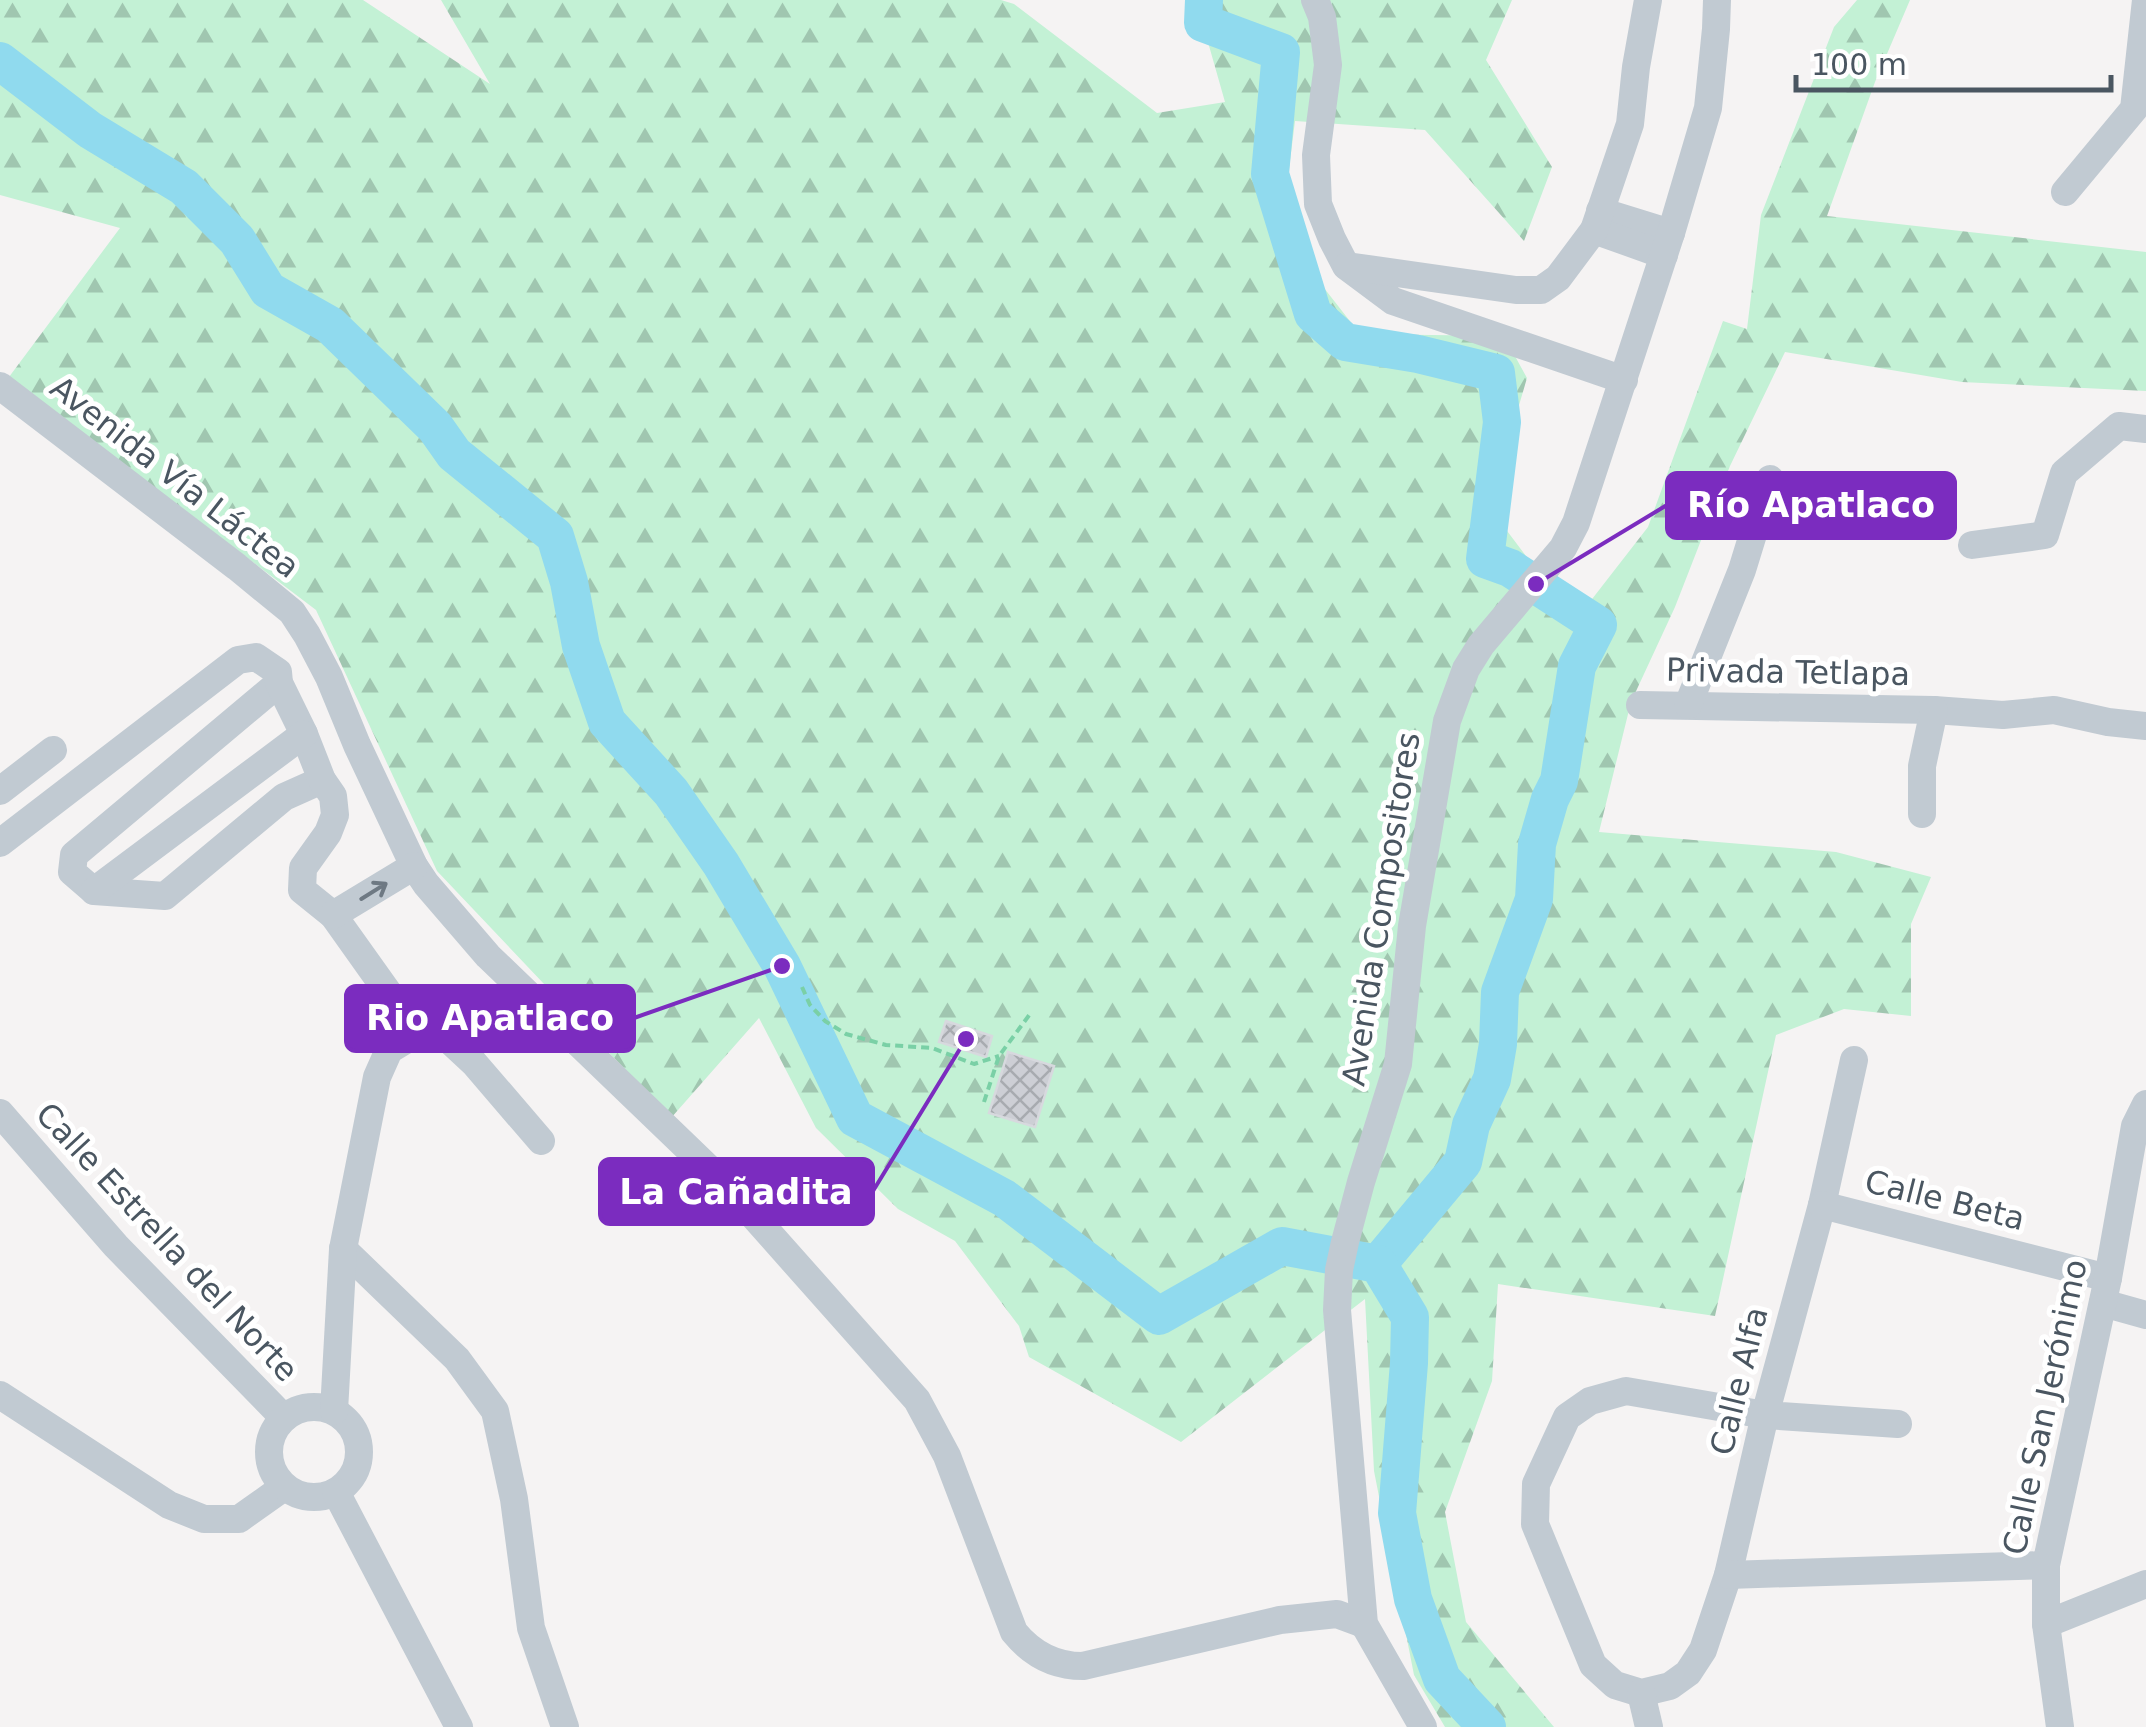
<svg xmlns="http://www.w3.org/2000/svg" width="2146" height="1727" viewBox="0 0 2146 1727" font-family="'DejaVu Sans',sans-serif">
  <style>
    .forest { fill: url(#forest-firs) }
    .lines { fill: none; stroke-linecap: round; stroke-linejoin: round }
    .river { stroke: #90daee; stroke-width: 38 }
    .building { fill: url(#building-cross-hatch); stroke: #d7d9de; stroke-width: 2.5 }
    .path { stroke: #7ad0a6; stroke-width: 4; stroke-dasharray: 8 5; stroke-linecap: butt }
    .minor { stroke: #c1cad2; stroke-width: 28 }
    .oneway { stroke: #6e7983 }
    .labels { text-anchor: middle; stroke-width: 10; stroke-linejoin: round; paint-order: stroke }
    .street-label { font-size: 32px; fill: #4a5661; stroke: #fff }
    .leader { fill: none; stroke: #7b2cbf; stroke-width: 4 }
    .callout-dot { fill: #7b2cbf; stroke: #fff; stroke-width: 4 }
    .callout { fill: #7b2cbf; stroke: #7b2cbf; stroke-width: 4 }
    .callout-label { font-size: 35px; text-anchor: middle; font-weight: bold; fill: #fff }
  </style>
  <defs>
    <pattern id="forest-firs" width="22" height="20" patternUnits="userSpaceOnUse" patternTransform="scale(2.5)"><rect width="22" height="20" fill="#c3f1d5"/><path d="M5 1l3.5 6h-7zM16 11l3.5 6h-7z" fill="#a0c6b0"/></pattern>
    <pattern id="building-cross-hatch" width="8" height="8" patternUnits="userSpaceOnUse" patternTransform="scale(2.5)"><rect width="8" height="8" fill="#cdcfd5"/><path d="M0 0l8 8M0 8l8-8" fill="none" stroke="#a8abb0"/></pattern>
  </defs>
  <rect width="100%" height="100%" fill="#f5f3f3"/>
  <path class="forest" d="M0,0H363L490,84L441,0H1001L1014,4L1157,113L1225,102L1196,0H1512L1486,60L1552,167L1524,241L1425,130L1295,121L1281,233L1360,334L1504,336L1527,378L1489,507L1575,621L1648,527L1723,321L1747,329L1761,215L1834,27L1857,0H1910L1875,82L1827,216L2146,252V391L1962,382L1785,352L1730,466L1675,607L1631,702L1599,832L1836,852L1931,877L1911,924V1016L1844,1009L1776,1035L1715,1316L1498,1284L1492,1381L1445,1512L1466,1622L1554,1727H1445L1414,1675L1374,1471L1365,1299L1181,1442L1029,1357L1019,1326L955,1241L898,1209L816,1128L759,1018L671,1118L437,871L316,610L9,377L120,228L0,195Z"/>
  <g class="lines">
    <g class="river">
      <path d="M1204,0L1203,23L1281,52L1270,174L1313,314L1345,342L1418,354L1496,373L1502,422L1485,559L1510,568L1598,625L1577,666L1559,781L1550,799L1537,844L1534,899L1500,992L1498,1044L1492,1079L1471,1125L1463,1162L1378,1264"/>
      <path d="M0,61L90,130L184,187L237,240L268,290L330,325L435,427L454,454L555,536L569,582L581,646L607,722L671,792L721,864L782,966L855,1118L1004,1198L1159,1316L1282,1246L1378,1264L1410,1317L1409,1363L1397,1513L1413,1599L1442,1679L1487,1727"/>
    </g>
  </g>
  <g class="building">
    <path d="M946,1021L992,1036L986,1057L939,1042Z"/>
    <path d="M1008,1052L1054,1066L1035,1127L989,1113Z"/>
  </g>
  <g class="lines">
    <g class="path">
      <path d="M802,987L810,1005L825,1021L846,1034L886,1045L932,1048L974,1064L999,1056"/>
      <path d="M984,1102L999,1056L1030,1014"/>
    </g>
    <g class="minor">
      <path d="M1315,0L1322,17L1328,65L1316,155L1318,204L1332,239L1346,266L1393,301L1624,380"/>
      <path d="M2065,192L2134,109L2146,0"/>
      <path d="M1600,211L1671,233"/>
      <path d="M1594,230L1664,255"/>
      <path d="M1347,266L1516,290H1541L1558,278L1594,230L1630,124L1636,67L1648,0"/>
      <path d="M0,386L237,567L292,612L307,635L329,677L357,745L414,866L426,884L488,956L726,1185L917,1400L947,1456L1014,1632C1032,1654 1054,1666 1083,1666L1280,1620L1337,1614L1364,1624"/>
      <path d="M1972,545L2045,535L2064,473L2119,426L2146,429"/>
      <path d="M279,683L74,855L72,872L94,891L165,896L284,797L322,780"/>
      <path d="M1640,705L1934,710L2003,715L2054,710L2108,722L2146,726"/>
      <path d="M1688,705L1742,570L1770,479"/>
      <path d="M0,791L53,750"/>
      <path d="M1922,814V766L1934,710"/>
      <path d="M0,843L238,660L256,657L278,672L279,683L304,734L322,780L333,796L335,815L328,833L303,868L302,890L333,915L417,1033"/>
      <path d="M94,891L304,734"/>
      <path d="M333,915L414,866"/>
      <path d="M1854,1060L1822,1205L1765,1415L1728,1575L1703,1650L1688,1673L1670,1686L1641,1693L1615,1685L1593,1665L1535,1524L1536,1484L1567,1417L1590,1401L1626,1391L1765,1415L1898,1424"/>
      <path d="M0,1113L116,1246L284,1418"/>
      <path d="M1822,1205L2108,1278"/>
      <path d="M343,1249L457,1359L495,1411L514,1499L531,1628L565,1727"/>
      <path d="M2103,1303L2146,1315"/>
      <path d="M0,1395L169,1505L204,1519H239L284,1487"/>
      <circle cx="314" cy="1452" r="45"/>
      <path d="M334,1411L343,1249L377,1077L389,1050L417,1033L446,1037L474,1063L541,1141"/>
      <path d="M336,1492L459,1727"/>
      <path d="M1728,1575L2046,1565"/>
      <path d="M2046,1624L2146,1584"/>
      <path d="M1641,1693L1649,1727"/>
      <path d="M1423,1727L1364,1624L1337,1310L1339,1270L1345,1242L1361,1182L1398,1064L1412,926L1447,721L1466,669L1481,645L1563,548L1576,523L1671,233L1708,108L1716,29L1717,0"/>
      <path d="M2060,1727L2046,1624V1565L2108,1278L2135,1126L2146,1104"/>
    </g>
  </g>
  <defs><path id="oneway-shaft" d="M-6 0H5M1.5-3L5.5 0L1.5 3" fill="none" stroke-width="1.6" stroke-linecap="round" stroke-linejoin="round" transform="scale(2.5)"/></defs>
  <use class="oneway" href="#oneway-shaft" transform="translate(374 891) rotate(-32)"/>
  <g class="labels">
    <g class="street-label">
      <text transform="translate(175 477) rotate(38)" y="11">Avenida Vía Láctea</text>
      <text transform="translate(1788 672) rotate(1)" y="11">Privada Tetlapa</text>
      <text transform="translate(1381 909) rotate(-81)" y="11">Avenida Compositores</text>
      <text transform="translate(1945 1200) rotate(14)" y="11">Calle Beta</text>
      <text transform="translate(167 1242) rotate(47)" y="11">Calle Estrella del Norte</text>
      <text transform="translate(1739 1381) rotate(-76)" y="11">Calle Alfa</text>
      <text transform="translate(2045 1407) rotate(-78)" y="11">Calle San Jerónimo</text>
    </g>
  </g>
  <path class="leader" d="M1536 584L1667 505M782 966L634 1018M966 1039L873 1191"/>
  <g class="callout-dot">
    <circle cx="1536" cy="584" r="10"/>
    <circle cx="782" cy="966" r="10"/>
    <circle cx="966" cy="1039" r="10"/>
  </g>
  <g class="callout">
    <rect x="1667" y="473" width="288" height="65" rx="10"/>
    <rect x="346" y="986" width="288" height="65" rx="10"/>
    <rect x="600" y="1159" width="273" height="65" rx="10"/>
  </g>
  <g class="callout-label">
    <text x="1811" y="517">Río Apatlaco</text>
    <text x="490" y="1030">Rio Apatlaco</text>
    <text x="736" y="1204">La Cañadita</text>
  </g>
  <path d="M1796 75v15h315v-15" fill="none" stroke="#4a5661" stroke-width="5"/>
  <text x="1811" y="75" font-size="30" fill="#4a5661" stroke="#ffffff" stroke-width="8" paint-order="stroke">100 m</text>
</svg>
